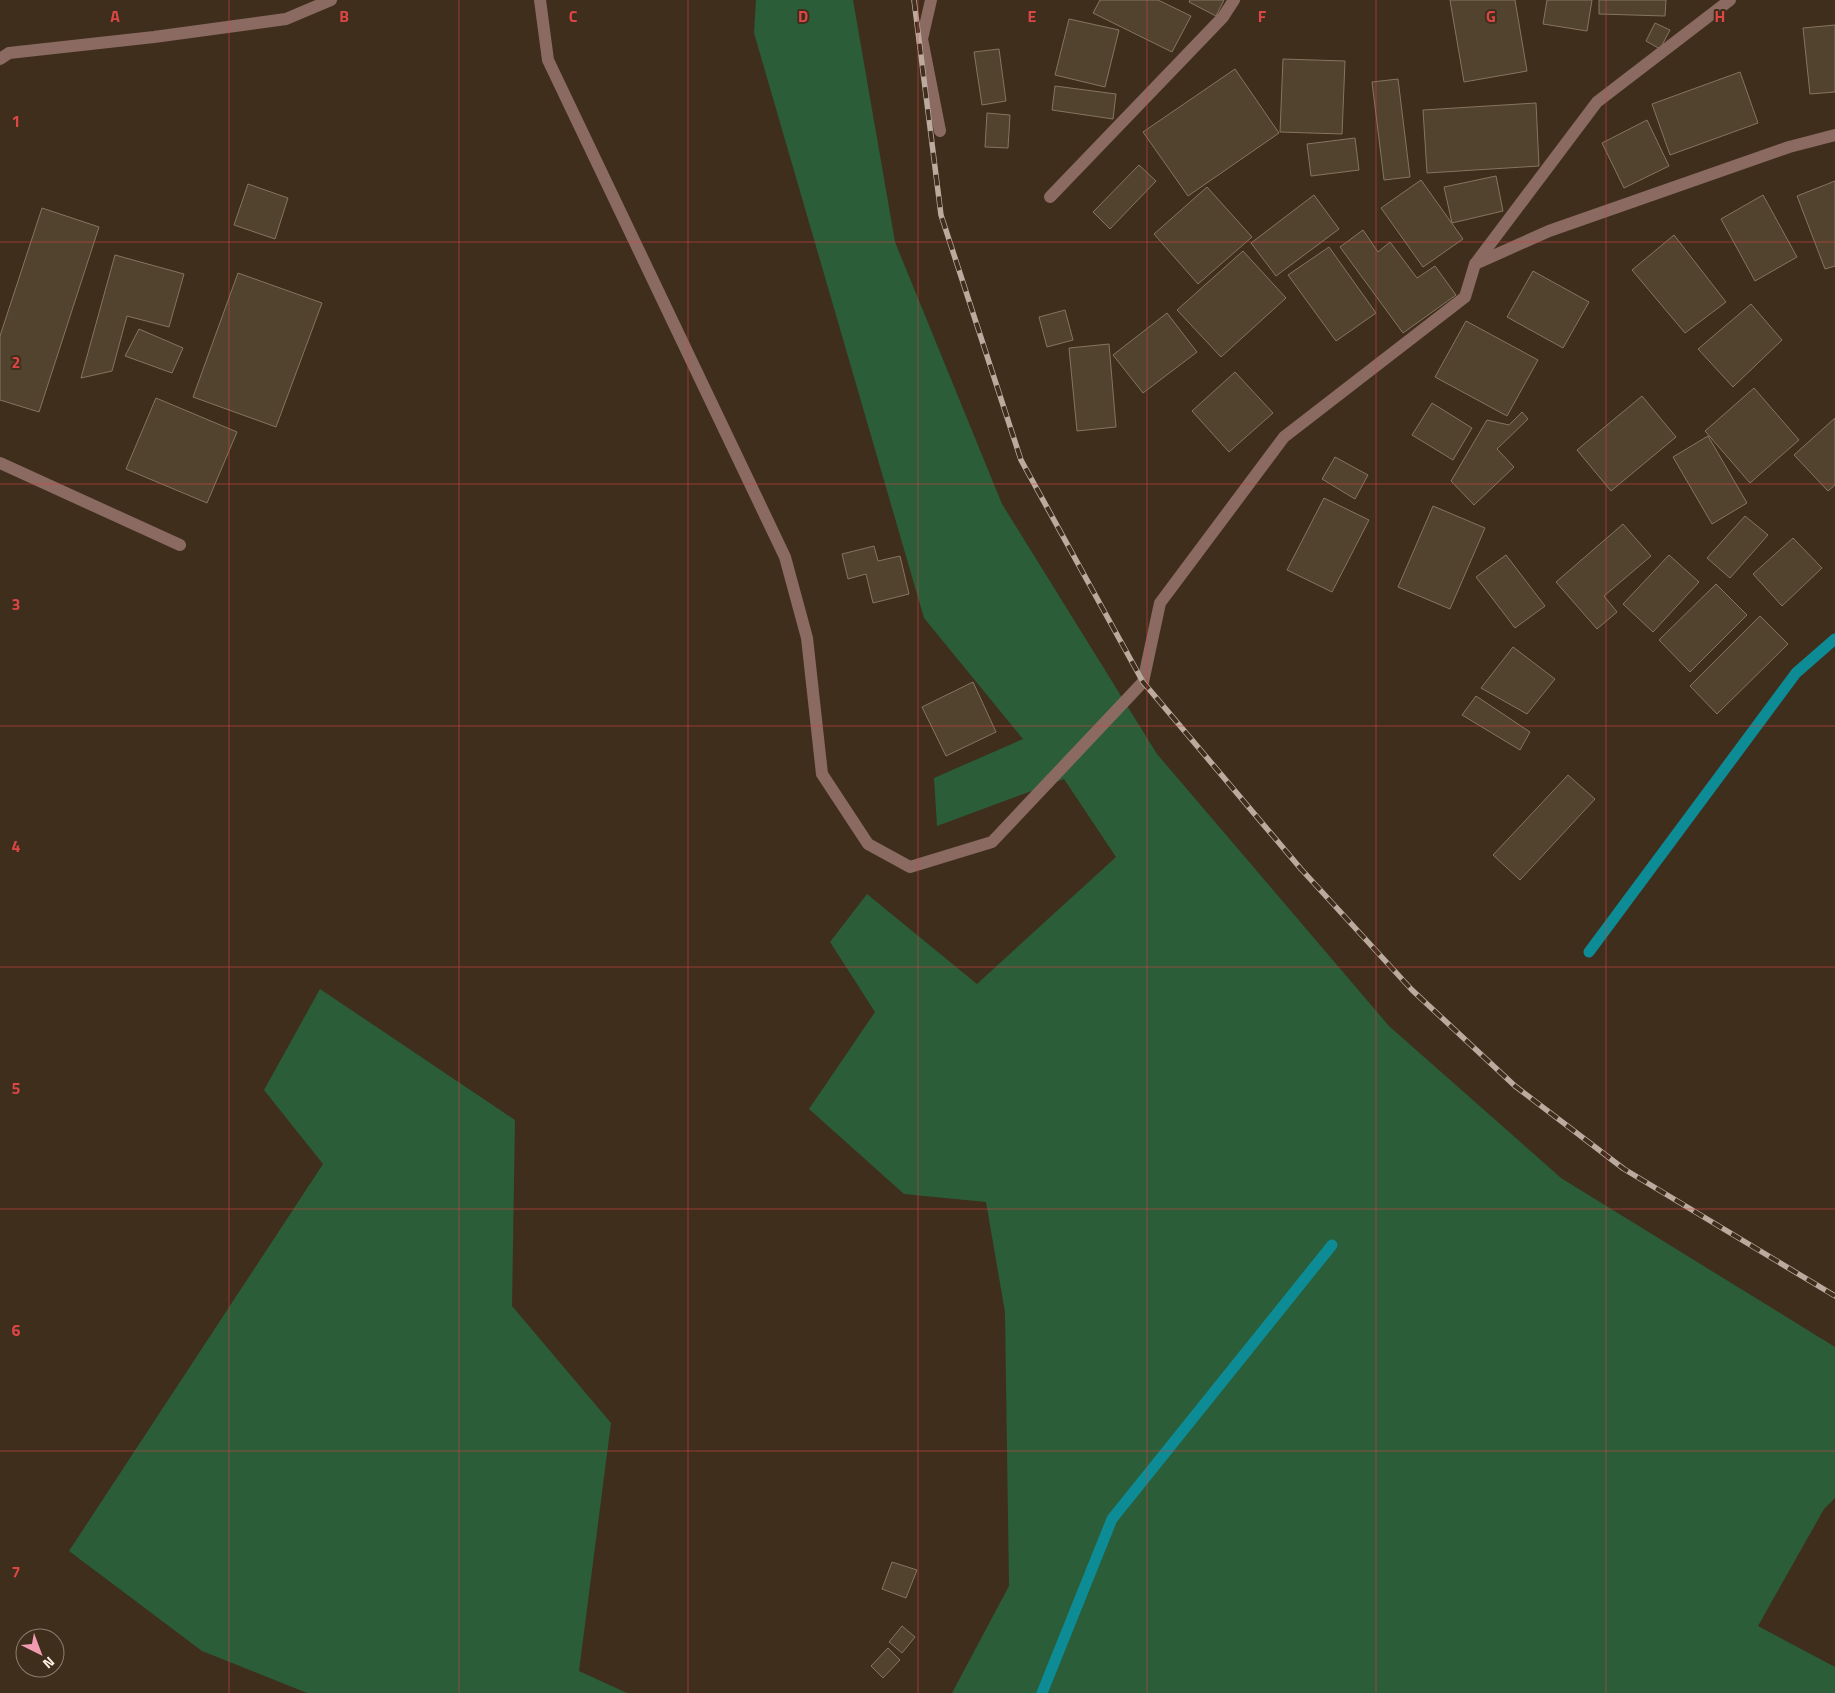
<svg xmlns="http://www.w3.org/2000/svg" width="1835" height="1693" viewBox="0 0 1835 1693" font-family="'Titillium Web',sans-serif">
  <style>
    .green { fill: #2a5d38 }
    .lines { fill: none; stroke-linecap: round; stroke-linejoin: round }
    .stream { stroke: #0d8c96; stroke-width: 11 }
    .building { fill: #52432e; stroke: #85755f }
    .minor { stroke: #8a6a61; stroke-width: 12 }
    .rail-casing { stroke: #baab9e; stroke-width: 5.5 }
    .rail { stroke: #402e1d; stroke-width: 4; stroke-dasharray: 11; stroke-linecap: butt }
    .grid { fill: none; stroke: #dc4645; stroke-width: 1; stroke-opacity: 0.55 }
    .grid-label { font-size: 16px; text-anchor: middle; font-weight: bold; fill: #dc4645; stroke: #402e1d; stroke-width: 4; stroke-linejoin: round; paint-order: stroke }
  </style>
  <rect width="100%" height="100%" fill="#402e1d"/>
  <g class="green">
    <path d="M756,0H853L895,242L1002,504L1157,754L1389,1026L1561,1178L1835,1347V1498L1824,1509L1758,1626L1835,1667V1693H952L1009,1586L1005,1312L986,1202L904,1194L809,1109L875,1012L830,942L867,894L977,984L1116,857L1064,779L937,826L934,778L1023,739L924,618L754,33Z"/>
    <path d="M320,989L515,1120L512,1306L611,1423L579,1671L627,1693H307L202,1651L69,1551L323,1164L264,1090Z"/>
  </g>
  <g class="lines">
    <g class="stream">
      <path d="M1589,952L1796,673L1835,639"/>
      <path d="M1042,1693L1112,1519L1332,1245"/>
    </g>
  </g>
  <g class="building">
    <path d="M1100,0H1158L1191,16L1172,52L1093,13Z"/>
    <path d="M1190,0H1224L1216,16L1189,2Z"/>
    <path d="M1450,0H1515L1527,71L1464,82Z"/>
    <path d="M1547,0H1592L1587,31L1543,24Z"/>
    <path d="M1599,0H1666L1665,16L1599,14Z"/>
    <path d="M1069,19L1119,30L1105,87L1055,75Z"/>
    <path d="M1655,23L1670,30L1660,49L1646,41Z"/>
    <path d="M1835,25V92L1810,94L1803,28Z"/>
    <path d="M999,49L1006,101L982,105L974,52Z"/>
    <path d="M1283,59L1345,61L1342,134L1280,132Z"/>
    <path d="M1235,69L1279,133L1188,196L1143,132Z"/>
    <path d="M1740,72L1758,123L1670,155L1652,104Z"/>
    <path d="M1398,79L1410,177L1384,180L1372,82Z"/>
    <path d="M1055,86L1116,94L1113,119L1052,110Z"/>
    <path d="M1536,103L1539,166L1427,173L1423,110Z"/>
    <path d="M987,113L1010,115L1008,148L985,147Z"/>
    <path d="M1647,120L1669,166L1624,188L1602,143Z"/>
    <path d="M1355,138L1359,170L1311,176L1307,144Z"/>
    <path d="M1139,165L1156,181L1110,229L1093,212Z"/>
    <path d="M1496,176L1503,211L1452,223L1444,187Z"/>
    <path d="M1421,180L1463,239L1423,267L1381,208Z"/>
    <path d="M1835,181V266L1825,269L1797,196Z"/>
    <path d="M248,184L288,198L275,239L234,225Z"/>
    <path d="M1207,187L1252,237L1198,284L1154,234Z"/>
    <path d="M1314,195L1339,229L1276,276L1251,243Z"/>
    <path d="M1763,195L1797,257L1755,281L1721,219Z"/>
    <path d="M42,208L99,227L39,412L0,400V336Z"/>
    <path d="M1363,230L1378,252L1390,242L1417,278L1435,266L1456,295L1403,333L1340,247Z"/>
    <path d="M1674,235L1726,302L1685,333L1632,270Z"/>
    <path d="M1329,247L1376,313L1336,341L1288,275Z"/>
    <path d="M1243,251L1286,298L1221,357L1177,310Z"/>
    <path d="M115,255L184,274L169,327L127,316L112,371L81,378Z"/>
    <path d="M1533,271L1589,302L1563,348L1507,317Z"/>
    <path d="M238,273L322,303L276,427L193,397Z"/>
    <path d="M1751,304L1782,340L1733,387L1698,349Z"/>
    <path d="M1065,310L1073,340L1047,347L1039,317Z"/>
    <path d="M1167,313L1197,352L1143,393L1113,355Z"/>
    <path d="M1466,321L1538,360L1507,416L1435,377Z"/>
    <path d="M139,329L183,348L172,373L125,356Z"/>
    <path d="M1109,344L1116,427L1077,431L1069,348Z"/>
    <path d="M1235,372L1273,413L1229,452L1192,411Z"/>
    <path d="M1754,388L1799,440L1750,483L1705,431Z"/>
    <path d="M1642,396L1676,437L1611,491L1577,450Z"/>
    <path d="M156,398L237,432L207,503L126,469Z"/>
    <path d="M1432,403L1472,428L1453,460L1412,435Z"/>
    <path d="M1522,412L1528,419L1497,449L1514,467L1474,505L1451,481L1487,420L1509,425Z"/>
    <path d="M1835,418V485L1828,491L1794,455Z"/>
    <path d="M1708,436L1747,503L1712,524L1673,457Z"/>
    <path d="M1335,457L1368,475L1355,499L1322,479Z"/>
    <path d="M1324,498L1369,520L1332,592L1287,570Z"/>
    <path d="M1433,506L1485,528L1450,609L1398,587Z"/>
    <path d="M1745,516L1768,535L1730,578L1707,558Z"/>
    <path d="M1623,524L1651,556L1604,596L1617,612L1597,629L1556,582Z"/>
    <path d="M1793,538L1822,568L1782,606L1753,574Z"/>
    <path d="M874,546L878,561L900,556L909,594L873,603L866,574L848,579L842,554Z"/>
    <path d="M1506,555L1545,606L1515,628L1476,577Z"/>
    <path d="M1669,555L1699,582L1653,632L1623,604Z"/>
    <path d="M1716,584L1747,615L1690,672L1659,640Z"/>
    <path d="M1760,616L1788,644L1717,714L1690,686Z"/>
    <path d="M1513,647L1555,679L1527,714L1481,688Z"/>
    <path d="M973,682L996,732L946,756L922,707Z"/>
    <path d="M1476,696L1530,732L1520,750L1462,715Z"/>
    <path d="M1568,775L1595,799L1520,880L1493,855Z"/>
    <path d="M892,1562L917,1570L906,1598L882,1589Z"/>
    <path d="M902,1626L915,1637L902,1653L889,1642Z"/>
    <path d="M888,1648L900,1660L883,1678L871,1666Z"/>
  </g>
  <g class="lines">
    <g class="minor">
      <path d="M540,0L548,60L785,557L807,638L822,774L868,844L910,867L992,842L1143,682L1160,603L1284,437L1465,297L1475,264L1549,231L1789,147L1835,135"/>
      <path d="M931,0L922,39L940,131"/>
      <path d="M0,59L9,53L154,37L286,19L331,0"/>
      <path d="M1050,197L1223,17L1234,0"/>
      <path d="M1475,264L1597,102L1730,0"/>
      <path d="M0,463L180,545"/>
    </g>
    <g class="rail-casing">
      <path id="rail" d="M914,0L941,215L1021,460L1143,682L1301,869L1412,990L1515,1086L1624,1169L1835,1296"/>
    </g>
    <use href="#rail" class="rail"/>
  </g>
  <path class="grid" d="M229,0V1693M459,0V1693M688,0V1693M918,0V1693M1147,0V1693M1376,0V1693M1606,0V1693M0,242H1835M0,484H1835M0,726H1835M0,967H1835M0,1209H1835M0,1451H1835"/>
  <g class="grid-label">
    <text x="115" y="22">A</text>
    <text x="344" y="22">B</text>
    <text x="573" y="22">C</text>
    <text x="803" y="22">D</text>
    <text x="1032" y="22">E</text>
    <text x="1262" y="22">F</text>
    <text x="1491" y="22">G</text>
    <text x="1720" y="22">H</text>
    <text x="16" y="127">1</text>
    <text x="16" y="368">2</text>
    <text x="16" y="610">3</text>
    <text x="16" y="852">4</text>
    <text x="16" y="1094">5</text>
    <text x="16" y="1336">6</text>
    <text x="16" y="1578">7</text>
  </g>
  <g transform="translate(40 1653) rotate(138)"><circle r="24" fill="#402e1d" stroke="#8c7c6e"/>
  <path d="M0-4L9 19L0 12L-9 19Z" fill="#f29aaf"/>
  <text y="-8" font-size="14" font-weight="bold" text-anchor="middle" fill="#fef2e7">N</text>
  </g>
</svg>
